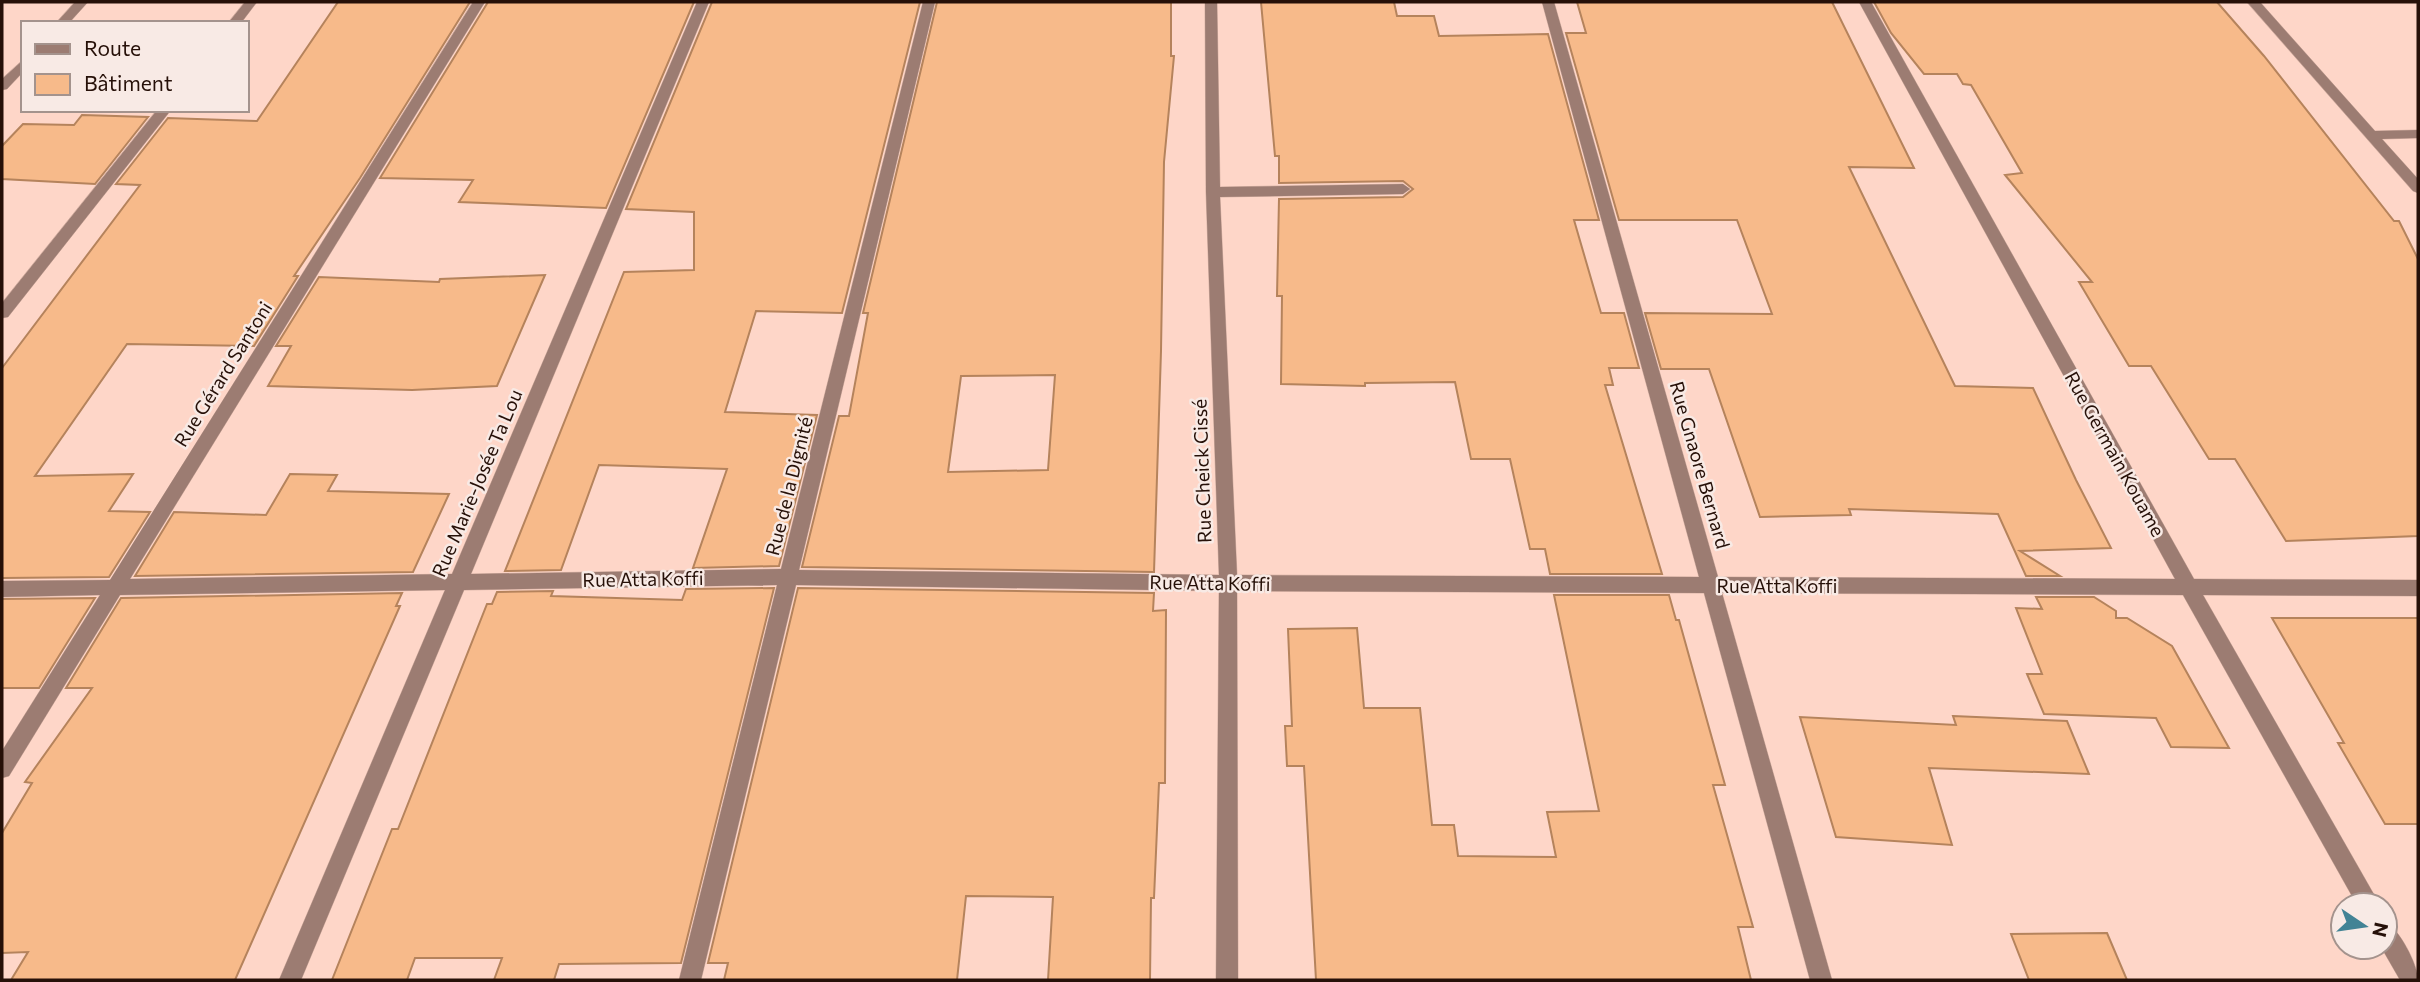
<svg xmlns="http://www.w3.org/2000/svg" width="2420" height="982" viewBox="0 0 2420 982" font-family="Commissioner,sans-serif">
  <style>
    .building { fill: #f7ba8a; stroke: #b5835c; stroke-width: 2; fill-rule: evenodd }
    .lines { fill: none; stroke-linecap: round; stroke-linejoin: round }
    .minor-casing { stroke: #d7b2a5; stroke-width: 1 }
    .minor { fill: #9c7c72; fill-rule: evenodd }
    .labels { text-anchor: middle; stroke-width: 5; stroke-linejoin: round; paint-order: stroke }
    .street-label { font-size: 19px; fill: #261008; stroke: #f8eae5 }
  </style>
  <rect width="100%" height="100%" fill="#fed6c8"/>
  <g class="building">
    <path d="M338,2H470L360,178L294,276H298L254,346L127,344L35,476L133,474L109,511L150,512L109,577L2,578V368L140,185L116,184L168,118L257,121Z"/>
    <path d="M488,2H694L606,208L459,202L473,180L380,178Z"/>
    <path d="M712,2H920L842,313L756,311L725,412L817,415L779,566L693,568L727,469L599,465L561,570L505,571L624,272L694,270V212L626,209Z"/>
    <path d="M937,2H1171V56H1174L1164,162L1161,351L1154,572L802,567L839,416H849L868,313H863ZM1055,375L1048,470L948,472L961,376Z"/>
    <path d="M1261,2H1394L1397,16H1434L1439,36L1548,34L1599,220H1574L1601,313H1624L1639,368H1609L1613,385H1605L1662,574H1550L1545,549H1530L1510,459H1471L1455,382L1365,383V386L1281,384L1282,296H1277L1279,199L1403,197L1413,189L1403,181L1279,183V156H1275Z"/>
    <path d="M1577,2H1832L1914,168L1849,167L1955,386L2033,388L2076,480L2111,548L2020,551L2060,576H2026L1998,514L1849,509L1851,515L1760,517L1709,369H1661L1645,313L1772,314L1737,220H1619L1566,33H1586Z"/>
    <path d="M1874,2H2217L2264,56L2394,221H2399L2418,259V536L2286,541L2235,459H2209L2151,366H2129L2079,282H2092L2005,175L2022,173L1971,85L1963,84L1957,74H1924L1891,33Z"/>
    <path d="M82,115L148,117L95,184L2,179V146L23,124L74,125Z"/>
    <path d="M545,275L497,386L412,390L268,386L291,346H276L319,277L439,282L440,279Z"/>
    <path d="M290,474L337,475L328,491L449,494L413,572L135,576L174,512L266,515Z"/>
    <path d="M774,588L681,963L559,964L554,980H494L502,958H415L407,980H332L392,829H398L487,604H492L497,592L553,591L551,596L682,600L686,589Z"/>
    <path d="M798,588L1154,593L1153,611L1166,610L1165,783H1159L1154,898H1151L1150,980H1048L1053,897L966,896L957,980H724L728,963H708Z"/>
    <path d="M402,593L396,606H400L235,980H11L28,952L2,953V833L32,783L25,782L92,688H66L121,598Z"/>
    <path d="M1554,595H1669L1676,620H1679L1725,785H1713L1753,927H1738L1751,980H1316L1304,766H1287L1285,726H1292L1288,629L1357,628L1364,708H1420L1432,825H1454L1458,856L1556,857L1547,812L1599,811Z"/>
    <path d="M2036,597H2094L2116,611V618H2127L2172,646L2229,748L2171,747L2156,718L2044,714L2027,674H2042L2016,608L2042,609Z"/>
    <path d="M95,598L39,688H2V599Z"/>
    <path d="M2272,618H2418V824H2385L2338,743H2344Z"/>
    <path d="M1953,716L2067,721L2089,774L1929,768L1952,845L1836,837L1800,717L1956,725Z"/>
    <path d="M2107,933L2127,980H2029L2011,934Z"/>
  </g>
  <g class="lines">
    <g class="minor-casing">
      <g id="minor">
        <path d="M75,2H88L69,23H56Z"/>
        <path d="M245,2H257L241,23H228Z"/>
        <path d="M473,2H485L130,579L452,574L697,2H709L471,574L781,569L923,2H935L799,570L1219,575L1206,192L1205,2H1217L1220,187L1403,184L1410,189L1403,194L1220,197L1237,575L1699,577L1542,2H1554L1718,577L2175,579L1859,2H1871L2194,579L2418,580V596L2203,595L2380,905H2357L2183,595L1722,593L1832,980H1810L1704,593L1237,591L1238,980H1216L1219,591L796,585L701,980H679L777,585L464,590L301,980H279L445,590L120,595L9,776L2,778V751L100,595L2,597V581L110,580Z"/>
        <path d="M2247,2H2260L2375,131L2418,130V138L2382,139L2418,179V193L2413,191Z"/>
        <path d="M23,60V72L7,89L2,90V79Z"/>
        <path d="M157,110H171L8,317L2,318V303Z"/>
        <path d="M2385,922C2399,928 2418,965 2418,980H2400L2381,947H2385Z"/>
      </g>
    </g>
    <use href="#minor" class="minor"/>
  </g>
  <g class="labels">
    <g class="street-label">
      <text transform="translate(223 374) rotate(-58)" y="7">Rue Gérard Santoni</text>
      <text transform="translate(2115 454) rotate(61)" y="7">Rue Germain Kouame</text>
      <text transform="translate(1700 465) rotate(74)" y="7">Rue Gnaore Bernard</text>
      <text transform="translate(1202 471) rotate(-92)" y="7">Rue Cheick Cissé</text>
      <text transform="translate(477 483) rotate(-67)" y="7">Rue Marie-Josée Ta Lou</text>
      <text transform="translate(789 486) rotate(-76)" y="7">Rue de la Dignité</text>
      <text transform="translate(643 579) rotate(-1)" y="7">Rue Atta Koffi</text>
      <text transform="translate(1210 583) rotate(1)" y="7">Rue Atta Koffi</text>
      <text x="1777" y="593">Rue Atta Koffi</text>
    </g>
  </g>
  <rect width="2420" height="982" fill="none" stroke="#261008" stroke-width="7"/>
  <rect x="21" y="21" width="228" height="91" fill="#f8eae5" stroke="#a4938d" stroke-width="2"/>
  <rect x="35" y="44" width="35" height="10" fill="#9c7c72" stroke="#a4938d" stroke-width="2"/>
  <text x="84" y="56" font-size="21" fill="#261008">Route</text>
  <rect x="35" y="74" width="35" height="21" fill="#f7ba8a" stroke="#a4938d" stroke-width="2"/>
  <text x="84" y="91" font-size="21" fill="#261008">Bâtiment</text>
  <g transform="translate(2364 926) rotate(103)"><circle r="33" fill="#f8eae5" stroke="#a4938d" stroke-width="2"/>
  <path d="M0-5L12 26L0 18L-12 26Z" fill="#428395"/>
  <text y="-10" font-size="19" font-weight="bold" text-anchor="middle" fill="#261008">N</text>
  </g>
</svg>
